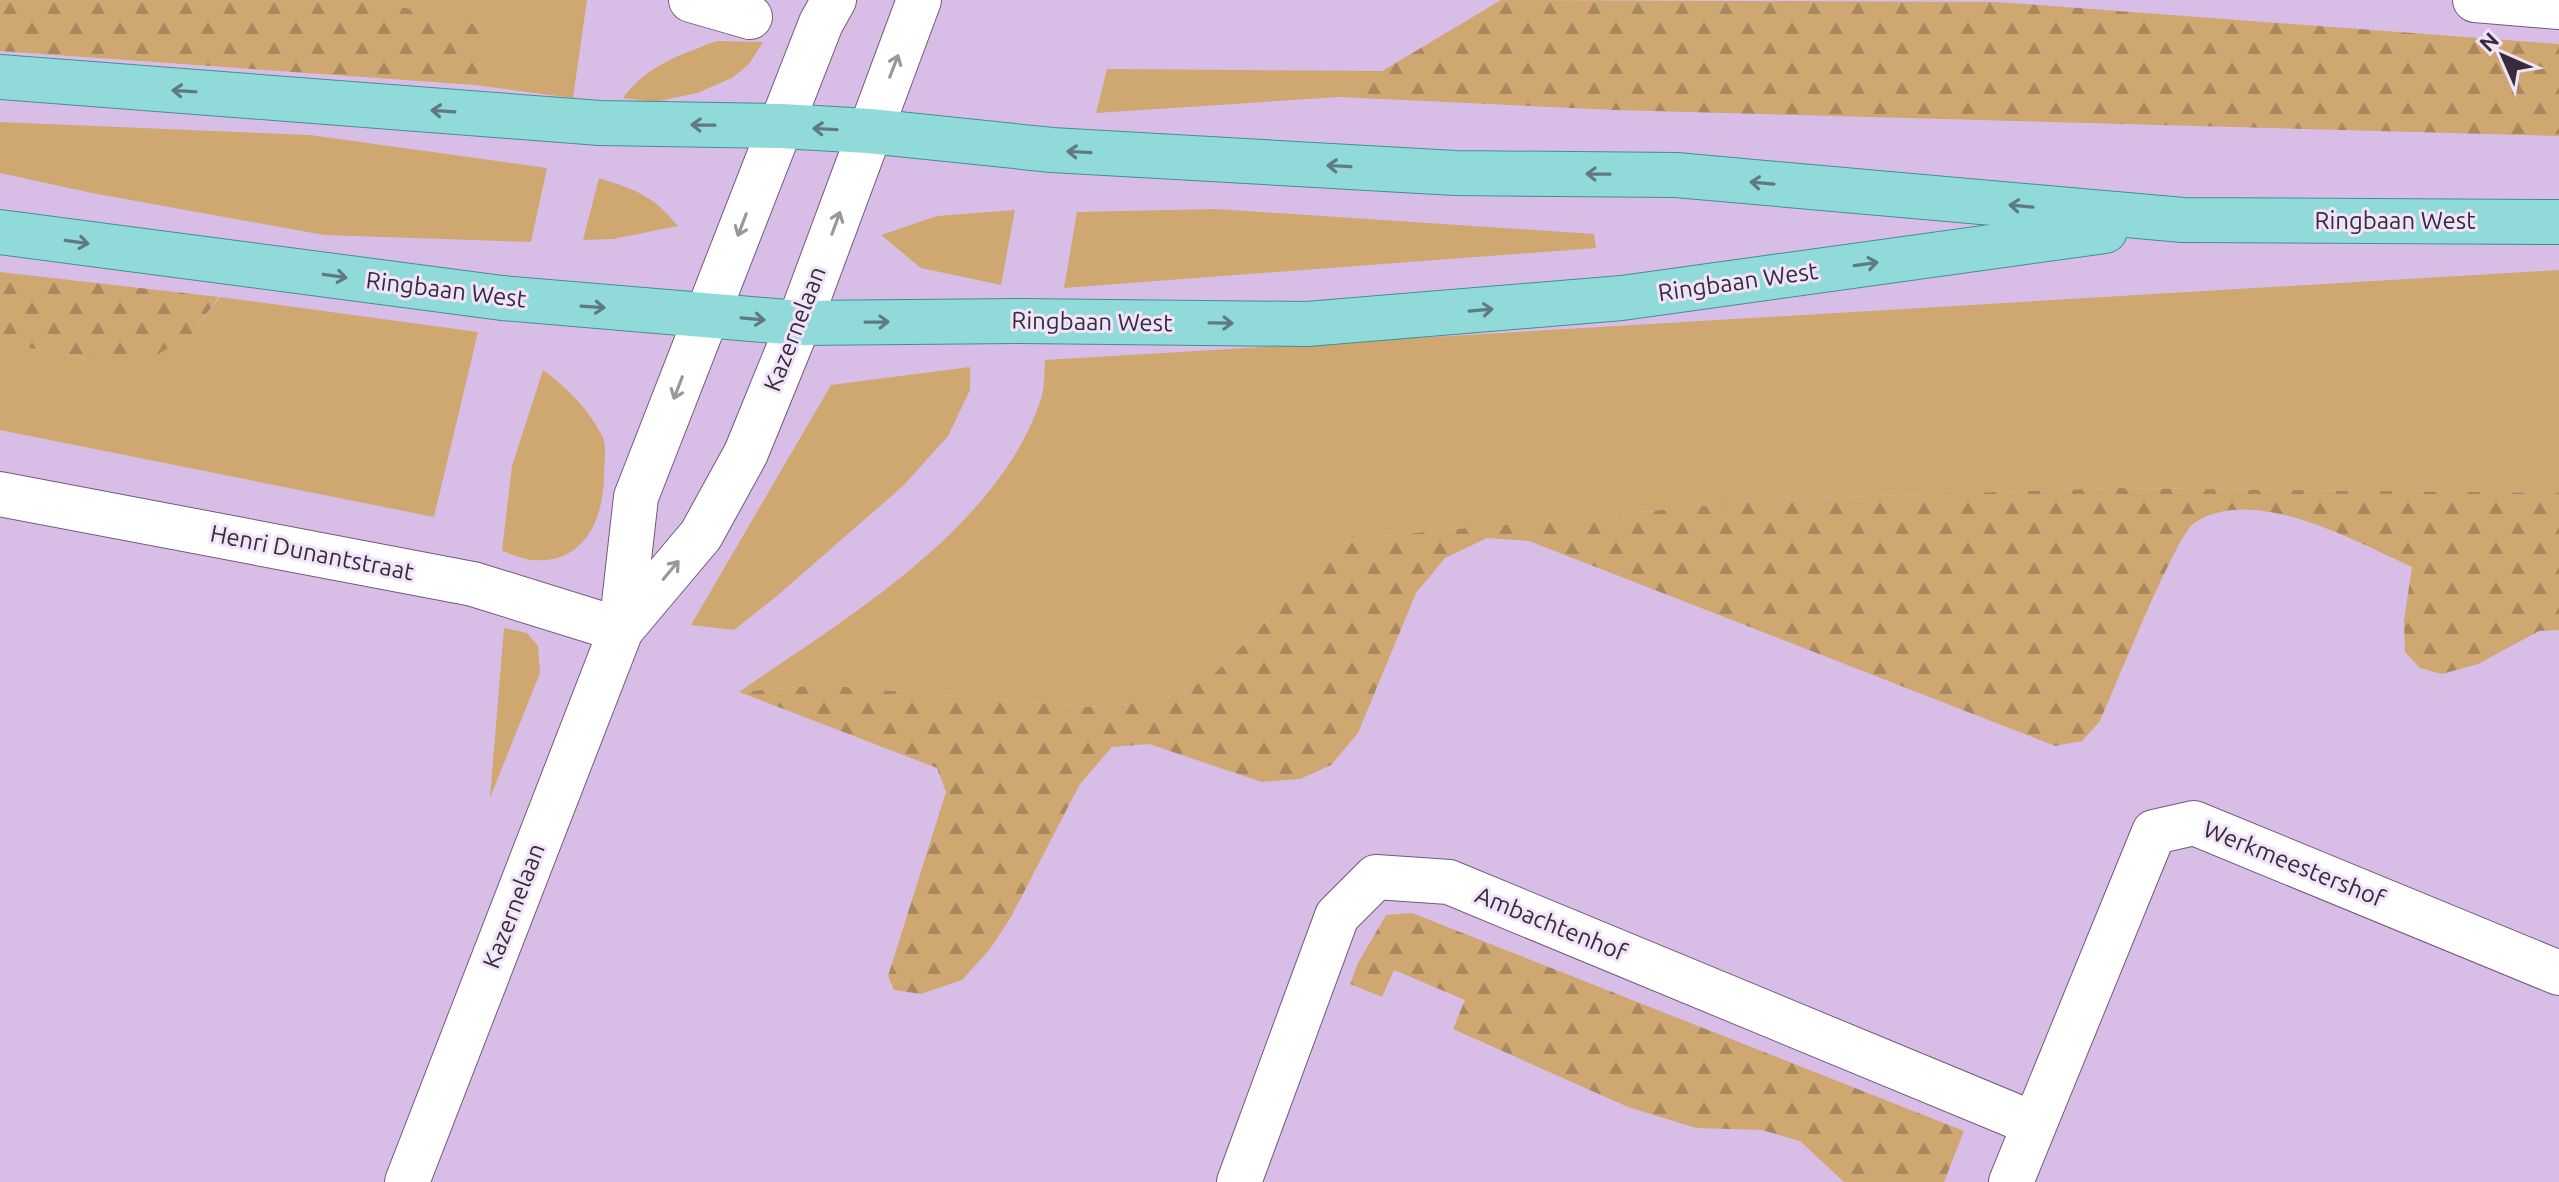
<svg xmlns="http://www.w3.org/2000/svg" width="2559" height="1182" viewBox="0 0 2559 1182" font-family="Ubuntu,sans-serif">
  <style>
    .grass { fill: #cfa771 }
    .forest { fill: url(#forest-firs) }
    .lines { fill: none; stroke-linecap: round; stroke-linejoin: round }
    .minor-casing { stroke: #715a7d; stroke-width: 46 }
    .tertiary-casing { stroke: #715a7d; stroke-width: 46 }
    .primary-casing { stroke: #428e92; stroke-width: 46 }
    .minor { stroke: #fff; stroke-width: 44 }
    .tertiary { stroke: #fff; stroke-width: 44 }
    .primary { stroke: #91dada; stroke-width: 44 }
    .oneway { stroke: #9a969e }
    .oneway2 { stroke: #5f7a83 }
    .labels { text-anchor: middle; stroke-width: 6; stroke-linejoin: round; paint-order: stroke }
    .street-label { font-size: 24px; fill: #362c3c; stroke: #f1e4f9 }
  </style>
  <defs>
    <pattern id="forest-firs" width="22" height="20" patternUnits="userSpaceOnUse" patternTransform="scale(2)"><rect width="22" height="20" fill="#cfa771"/><path d="M5 1l3.5 6h-7zM16 11l3.5 6h-7z" fill="#a9885e"/></pattern>
  </defs>
  <rect width="100%" height="100%" fill="#d8bee6"/>
  <g class="grass">
    <path d="M371,0H587L573,98L475,85L487,27Z"/>
    <path d="M717,41L763,42L749,64L732,78L697,93L655,102L623,98C647,65 680,55 717,41Z"/>
    <path d="M1107,69L1383,71L1339,97L1096,113Z"/>
    <path d="M0,122L310,135L547,168L531,242L324,235L92,193L0,173Z"/>
    <path d="M599,178C638,191 651,194 678,226L613,239L583,240Z"/>
    <path d="M1216,209L1594,234L1596,248L1064,288L1077,212Z"/>
    <path d="M1015,210L1001,285L921,268L881,235L937,216Z"/>
    <path d="M2559,270V493L2116,488L1777,499L1362,538L1325,549L1290,583L1262,626L1211,677L1157,702L1088,707L821,685L739,692C846,618 996,530 1040,402C1045,389 1044,373 1045,360Z"/>
    <path d="M220,297L478,332L434,517L0,430V342L96,361L191,335Z"/>
    <path d="M970,367V390L948,436L903,486L778,595L734,630L691,625L831,385Z"/>
    <path d="M543,370C566,387 591,411 603,438C607,448 604,464 604,475C604,519 584,565 532,560C522,559 512,554 502,551L512,466Z"/>
    <path d="M504,628L527,633L538,646L540,673L490,798Z"/>
  </g>
  <g class="forest">
    <path d="M0,0H371L488,27L475,85L0,51Z"/>
    <path d="M1501,0L1997,2L2559,44V136L1614,110L1339,97Z"/>
    <path d="M0,272L219,297L191,335L153,357L96,361L0,342Z"/>
    <path d="M2116,488L2559,493V630L2539,631L2478,664L2442,674L2420,668L2405,652L2404,620L2412,567C2356,542 2254,483 2194,523C2175,537 2114,690 2100,721L2082,741L2055,746L1529,541L1487,538L1445,558L1416,593L1358,733L1331,765L1300,779L1262,782L1149,744L1112,747L1080,784L1011,917L990,949L962,980L921,994L894,990L888,976L946,792L937,768L739,692L821,685L1088,707L1157,702L1211,677L1262,626L1290,583L1325,549L1362,538L1777,499Z"/>
    <path d="M1412,913L1964,1131L1944,1182H1844L1800,1141L1762,1130L1696,1128L1628,1107L1453,1029L1465,1000L1394,970L1382,997L1350,984L1358,963L1386,915Z"/>
  </g>
  <g class="lines">
    <g class="minor-casing">
      <g id="minor">
        <path d="M691,0L750,17"/>
        <path d="M2475,0L2559,7"/>
        <path d="M0,494L473,584L621,630"/>
        <path d="M1239,1182L1337,916L1376,877L1449,882L2034,1124"/>
        <path d="M2011,1182L2154,832L2194,823L2559,973"/>
      </g>
    </g>
    <g class="tertiary-casing">
      <g id="tertiary">
        <path d="M621,630L701,535L746,453L799,323L919,0"/>
        <path d="M407,1182L621,630L636,497L821,23L834,0"/>
      </g>
    </g>
    <g class="primary-casing">
      <g id="primary">
        <path d="M0,77L600,123L781,126L869,131L1052,150L1455,173L1676,175L2183,220L2559,222"/>
        <path d="M0,232L502,298L799,323L1020,321L1307,324L1622,298L2105,231"/>
      </g>
    </g>
    <use href="#minor" class="minor"/>
    <use href="#tertiary" class="tertiary"/>
    <use href="#primary" class="primary"/>
  </g>
  <defs><path id="oneway-shaft" d="M-6 0H5M1.5-3L5.5 0L1.5 3" fill="none" stroke-width="1.6" stroke-linecap="round" stroke-linejoin="round" transform="scale(2)"/></defs>
  <g class="oneway">
    <use href="#oneway-shaft" transform="translate(894 66) rotate(-69)"/>
    <use href="#oneway-shaft" transform="translate(836 223) rotate(-70)"/>
    <use href="#oneway-shaft" transform="translate(742 225) rotate(111)"/>
    <use href="#oneway-shaft" transform="translate(678 388) rotate(111)"/>
    <use href="#oneway-shaft" transform="translate(671 570) rotate(-50)"/>
  </g>
  <g class="oneway2">
    <use href="#oneway-shaft" transform="translate(184 91) rotate(-176)"/>
    <use href="#oneway-shaft" transform="translate(443 111) rotate(-176)"/>
    <use href="#oneway-shaft" transform="translate(703 125) rotate(-179)"/>
    <use href="#oneway-shaft" transform="translate(825 129) rotate(-177)"/>
    <use href="#oneway-shaft" transform="translate(1079 152) rotate(-177)"/>
    <use href="#oneway-shaft" transform="translate(1339 166) rotate(-177)"/>
    <use href="#oneway-shaft" transform="translate(1598 174) rotate(-179)"/>
    <use href="#oneway-shaft" transform="translate(1762 183) rotate(-175)"/>
    <use href="#oneway-shaft" transform="translate(2021 206) rotate(-175)"/>
    <use href="#oneway-shaft" transform="translate(77 242) rotate(8)"/>
    <use href="#oneway-shaft" transform="translate(1866 264) rotate(-8)"/>
    <use href="#oneway-shaft" transform="translate(335 276) rotate(8)"/>
    <use href="#oneway-shaft" transform="translate(593 307) rotate(4)"/>
    <use href="#oneway-shaft" transform="translate(1481 310) rotate(-5)"/>
    <use href="#oneway-shaft" transform="translate(753 319) rotate(5)"/>
    <use href="#oneway-shaft" transform="translate(877 322) rotate(-1)"/>
    <use href="#oneway-shaft" transform="translate(1221 323) rotate(1)"/>
  </g>
  <g class="labels">
    <g class="street-label">
      <text x="2395" y="229">Ringbaan West</text>
      <text transform="translate(1738 282) rotate(-8)" y="8">Ringbaan West</text>
      <text transform="translate(446 290) rotate(7)" y="8">Ringbaan West</text>
      <text transform="translate(1092 322) rotate(1)" y="8">Ringbaan West</text>
      <text transform="translate(795 329) rotate(-69)" y="8">Kazernelaan</text>
      <text transform="translate(312 553) rotate(11)" y="8">Henri Dunantstraat</text>
      <text transform="translate(2294 864) rotate(22)" y="8">Werkmeestershof</text>
      <text transform="translate(514 906) rotate(-69)" y="8">Kazernelaan</text>
      <text transform="translate(1551 924) rotate(22)" y="8">Ambachtenhof</text>
    </g>
  </g>
  <g transform="translate(2503 56) rotate(315)" stroke="#f1e4f9" stroke-width="6" paint-order="stroke">
  <path d="M0-6L14 30L0 20L-14 30Z" fill="#362c3c"/>
  <text y="-12" font-size="22" font-weight="bold" text-anchor="middle" fill="#362c3c">N</text>
  </g>
</svg>
